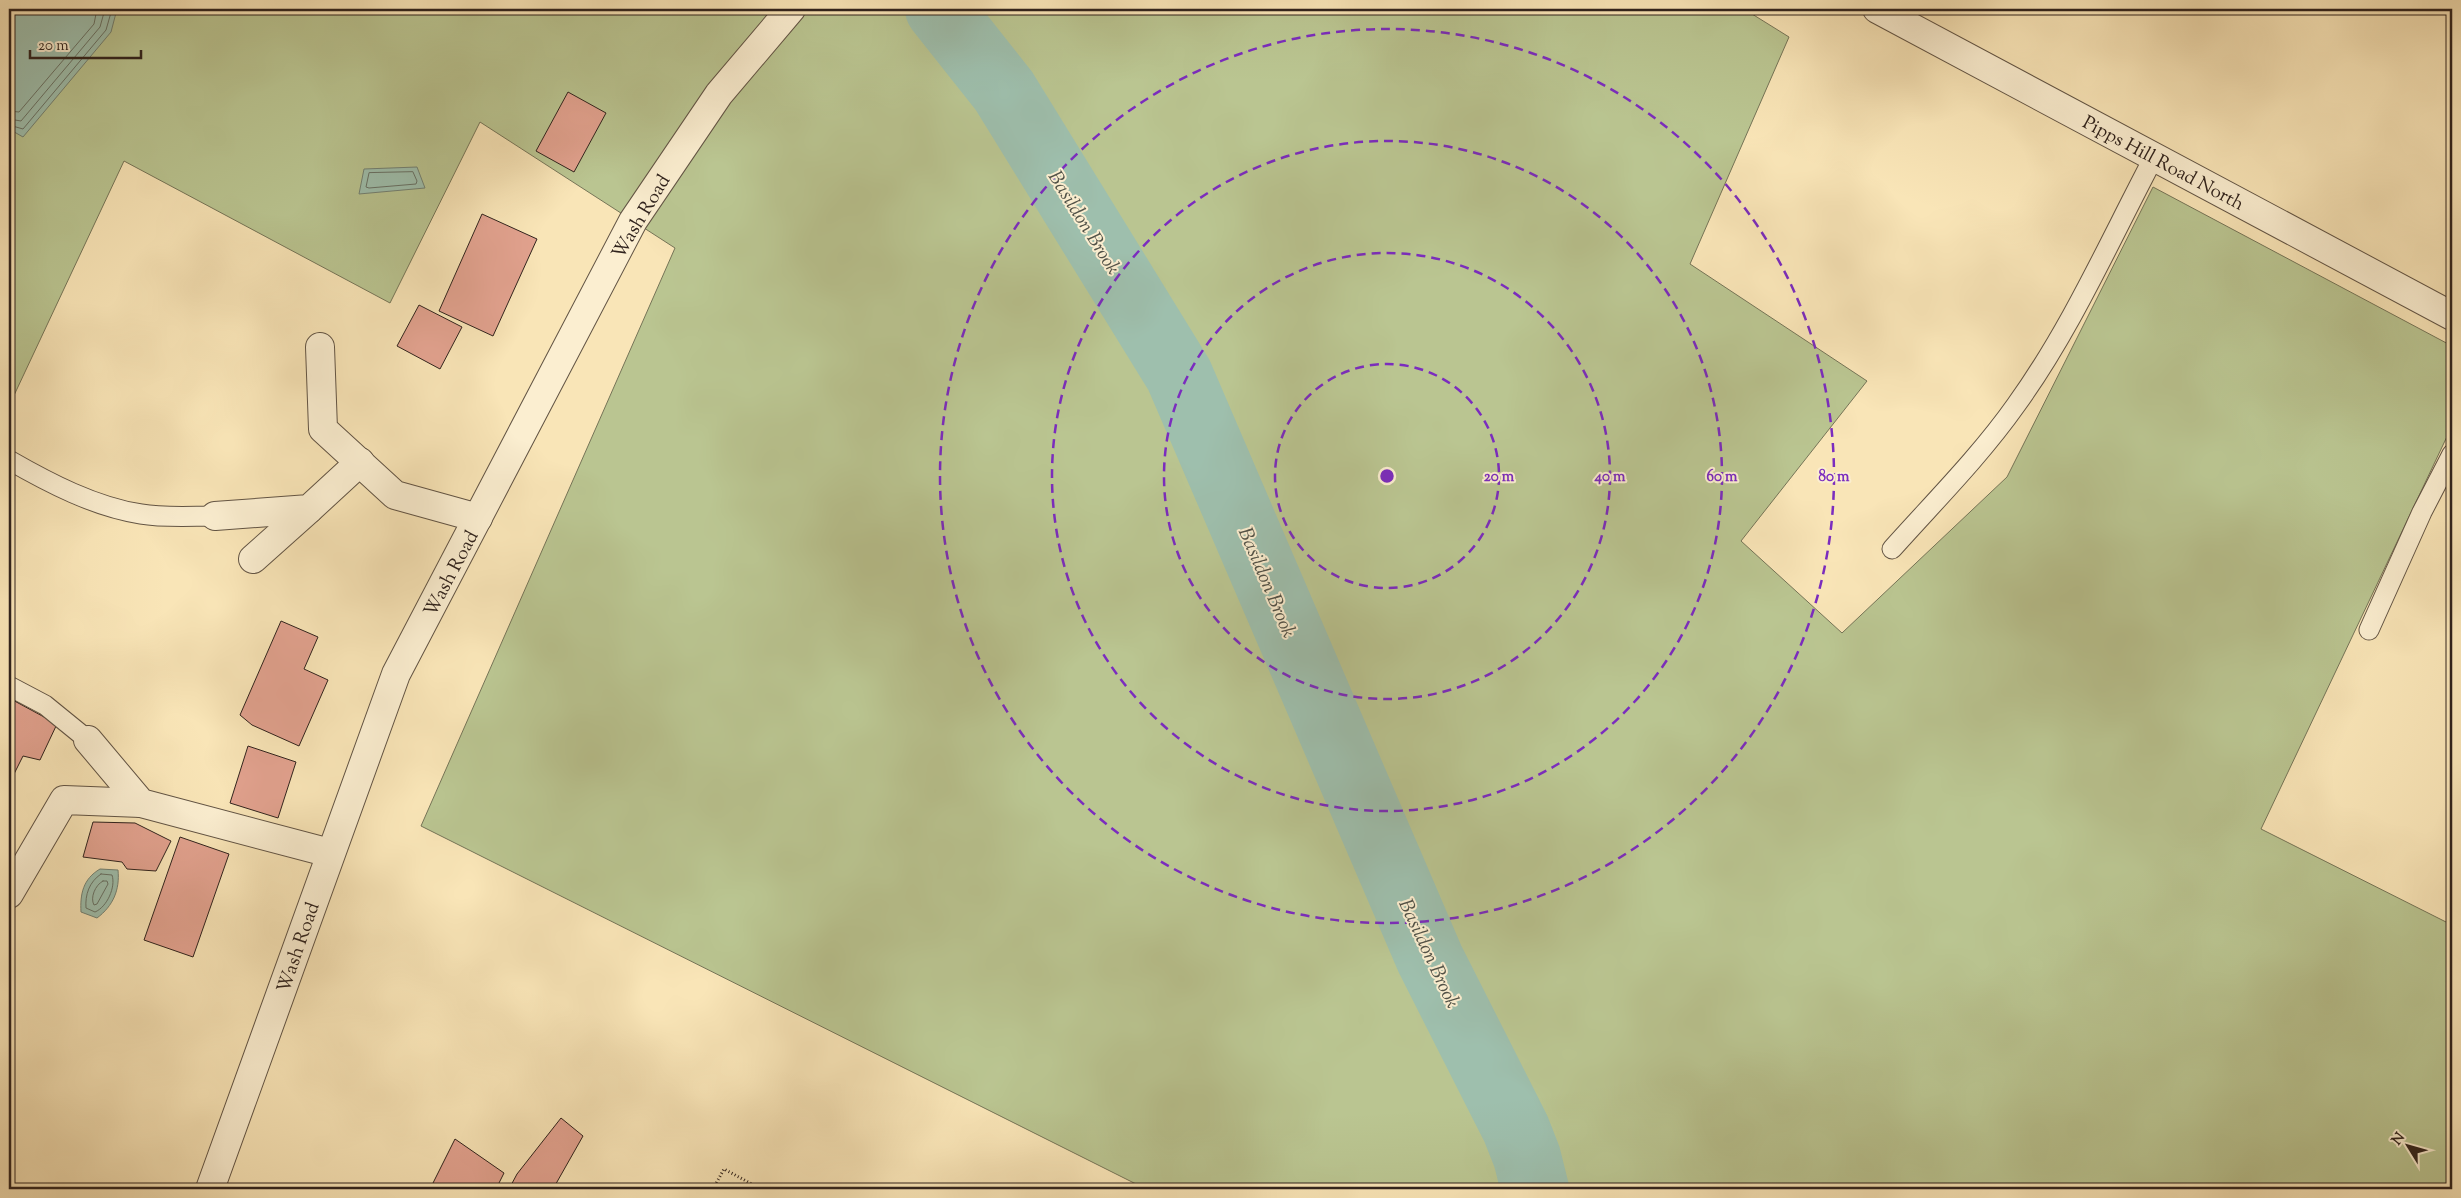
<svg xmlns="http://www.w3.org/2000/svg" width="2461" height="1198" viewBox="0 0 2461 1198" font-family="'Sorts Mill Goudy',serif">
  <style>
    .green { fill: #bac591; stroke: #757457 }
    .water { fill: #9ebfad; stroke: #728173 }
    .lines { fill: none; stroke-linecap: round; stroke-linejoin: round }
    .shore { stroke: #677165; stroke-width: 1 }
    .river { stroke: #9ebfad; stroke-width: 68 }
    .building { fill: #e2a28f; stroke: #30231d }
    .service-casing { stroke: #625444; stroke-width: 21 }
    .minor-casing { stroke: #625444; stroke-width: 30 }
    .tertiary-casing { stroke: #625444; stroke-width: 30 }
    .path { stroke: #30231d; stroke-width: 3; stroke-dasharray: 1 2.5; stroke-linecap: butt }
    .service { stroke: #fbeed0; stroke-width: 19 }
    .minor { stroke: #fbeed0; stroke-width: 28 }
    .tertiary { stroke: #fbeed0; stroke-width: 28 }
    .ring { fill: none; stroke: #7b2cbf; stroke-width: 2.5; stroke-dasharray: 9 6 }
    .labels { text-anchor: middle; stroke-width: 4; stroke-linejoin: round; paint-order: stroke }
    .street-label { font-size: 19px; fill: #30231d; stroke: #fbeed0 }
    .water-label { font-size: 20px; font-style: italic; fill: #515248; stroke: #fbeed0 }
    .centre { fill: #7b2cbf; stroke: #fbeed0; stroke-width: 2.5 }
    .ring-label { font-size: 15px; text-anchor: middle; font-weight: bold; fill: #7b2cbf; stroke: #fbeed0; stroke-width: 4; stroke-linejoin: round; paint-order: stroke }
  </style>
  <rect width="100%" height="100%" fill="#f9e5b7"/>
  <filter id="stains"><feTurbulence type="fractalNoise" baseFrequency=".004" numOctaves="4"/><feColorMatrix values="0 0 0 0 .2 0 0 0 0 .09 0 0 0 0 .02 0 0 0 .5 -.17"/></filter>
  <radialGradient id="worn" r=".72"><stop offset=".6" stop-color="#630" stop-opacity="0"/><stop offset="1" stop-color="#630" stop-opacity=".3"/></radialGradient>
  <path class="green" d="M9,9H1744L1789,37L1690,264L1867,381L1741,541L1842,633L2007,477L2153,187L2452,346V426L2261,829L2452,925V1189H1146L421,826L675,248L480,122L390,303L124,161L9,406Z"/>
  <g class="water">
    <path d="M9,9H117L111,32L23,137L9,129Z"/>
    <path d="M417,167L425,188L359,194L364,169Z"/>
    <path d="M100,869L118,870C120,890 113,906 97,918L81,912C80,894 83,879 100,869Z"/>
  </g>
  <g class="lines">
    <g class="shore">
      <path d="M9,111L19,112L94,24L97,9"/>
      <path d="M9,119L21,121L100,27L105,9"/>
      <path d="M9,125L23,129L106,30L112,9"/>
      <path d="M413,172L417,181L416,184L369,188L366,187L369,173Z"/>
      <path d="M101,874L112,875C116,887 107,907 95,912L86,908C85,895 89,882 101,874Z"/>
      <path d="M103,881H107L108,884L97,904L94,905C90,898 95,885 103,881Z"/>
    </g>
    <path class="river" d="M939,9L1004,91L1179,375L1430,959L1516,1129L1527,1157L1535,1189"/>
  </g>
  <g class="building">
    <path d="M568,92L606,113L574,172L536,151Z"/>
    <path d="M482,214L537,239L493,336L439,311Z"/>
    <path d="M419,305L462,327L440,369L397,346Z"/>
    <path d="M281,621L318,637L304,669L328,680L299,746L252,725L240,715Z"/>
    <path d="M9,698L57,724L40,760L23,756L9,784Z"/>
    <path d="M248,746L296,762L278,818L230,803Z"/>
    <path d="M93,822L135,823L171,841L156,871L127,869L122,862L83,857Z"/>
    <path d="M180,837L229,854L193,957L144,940Z"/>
    <path d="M561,1118L583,1136L553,1189H509L517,1174Z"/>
    <path d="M455,1139L504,1173L496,1189H430Z"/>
  </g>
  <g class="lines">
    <g class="service-casing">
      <g id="service">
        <path d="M9,460C49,483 95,507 141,514C164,518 191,516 215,516"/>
        <path d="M1892,549C1934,502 1980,456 2016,405C2071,329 2110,240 2154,157"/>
        <path d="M2369,630L2422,512L2452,454"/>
        <path d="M9,686L45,705L88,740"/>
      </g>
    </g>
    <g class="minor-casing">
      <g id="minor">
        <path d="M320,347L323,429L395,495L478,518"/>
        <path d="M215,516L309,509L360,462"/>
        <path d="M253,559L309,509"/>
        <path d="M88,740L141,803L330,853"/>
        <path d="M9,894L64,800L141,803"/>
      </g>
    </g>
    <g class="tertiary-casing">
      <g id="tertiary">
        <path d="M1877,9L2452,316"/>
        <path d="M210,1189L396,674L633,221L719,94L791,9"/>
      </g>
    </g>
    <path class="path" d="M713,1189L724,1169L761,1189"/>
    <use href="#service" class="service"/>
    <use href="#minor" class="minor"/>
    <use href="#tertiary" class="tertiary"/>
  </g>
  <g class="ring">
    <circle cx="1387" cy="476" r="112"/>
    <circle cx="1387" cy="476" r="223"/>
    <circle cx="1387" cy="476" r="335"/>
    <circle cx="1387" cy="476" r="447"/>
  </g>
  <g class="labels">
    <g class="street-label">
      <text transform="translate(2164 162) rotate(28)" y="7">Pipps Hill Road North</text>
      <text transform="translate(640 216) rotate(-59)" y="7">Wash Road</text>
      <text transform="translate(450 573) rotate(-62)" y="7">Wash Road</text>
      <text transform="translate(297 947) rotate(-71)" y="7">Wash Road</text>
    </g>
    <g class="water-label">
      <text transform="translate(1085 222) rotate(58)" y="7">Basildon Brook</text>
      <text transform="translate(1268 582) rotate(67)" y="7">Basildon Brook</text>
      <text transform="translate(1430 953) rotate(65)" y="7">Basildon Brook</text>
    </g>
  </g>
  <circle cx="1387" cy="476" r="8" class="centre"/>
  <g class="ring-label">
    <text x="1499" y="481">20 m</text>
    <text x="1610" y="481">40 m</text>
    <text x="1722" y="481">60 m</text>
    <text x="1834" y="481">80 m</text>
  </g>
  <rect width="2461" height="1198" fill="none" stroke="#f9e5b7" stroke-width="30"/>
  <rect x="10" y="10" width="2441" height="1178" fill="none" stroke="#30231d" stroke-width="2.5"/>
  <rect x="15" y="15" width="2431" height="1168" fill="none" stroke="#30231d"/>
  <g transform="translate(2408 1146) rotate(307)" stroke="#fbeed0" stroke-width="4" paint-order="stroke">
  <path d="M0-4L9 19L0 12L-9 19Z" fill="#30231d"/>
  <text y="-8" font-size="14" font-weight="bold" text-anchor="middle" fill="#30231d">N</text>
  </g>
  <path d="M30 50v8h111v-8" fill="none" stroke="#30231d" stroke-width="2.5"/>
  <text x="38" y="50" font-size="15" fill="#30231d" stroke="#fbeed0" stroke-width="4" paint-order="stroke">20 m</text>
  <rect width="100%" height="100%" filter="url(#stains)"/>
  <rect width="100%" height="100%" fill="url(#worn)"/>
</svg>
